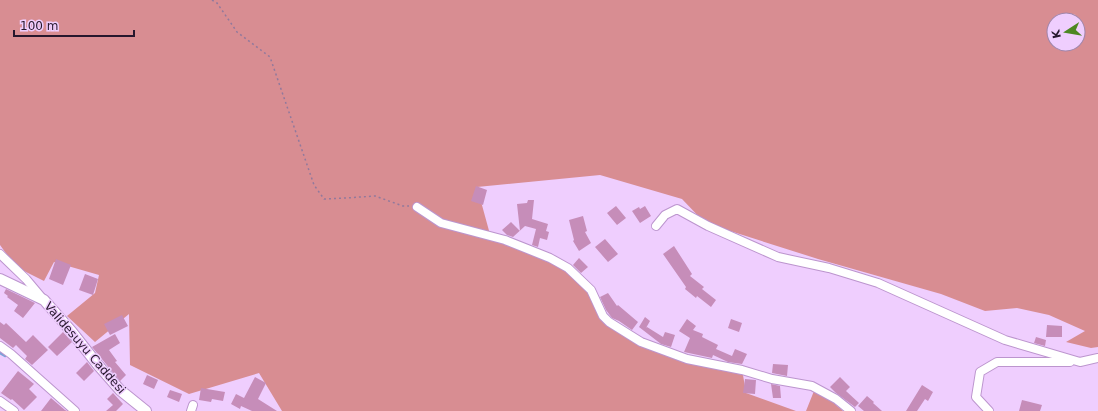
<svg xmlns="http://www.w3.org/2000/svg" width="1098" height="411" viewBox="0 0 1098 411" font-family="'DejaVu Sans',sans-serif">
	<style>
		.forest { fill: #d88d92; fill-rule: evenodd }
		.lines { fill: none; stroke-linecap: round; stroke-linejoin: round }
		.stream { stroke: #79a3d8; stroke-width: 2.5 }
		.building { fill: #c68db9 }
		.minor-casing { stroke: #bc95ce; stroke-width: 10 }
		.tertiary-casing { stroke: #bc95ce; stroke-width: 12 }
		.path { stroke: #91799c; stroke-width: 1.5; stroke-dasharray: 2 3; stroke-linecap: butt }
		.minor { stroke: #fff; stroke-width: 8 }
		.tertiary { stroke: #fff; stroke-width: 10 }
		.labels { text-anchor: middle; dominant-baseline: central; stroke-width: 3; stroke-linejoin: round; paint-order: stroke }
		.street-label { font-size: 12px; fill: #26172d; stroke: #efcefe }
	</style>
	<rect width="100%" height="100%" fill="#efcefe"/>
	<path class="forest" d="M0,0H1098V347L1091,348L1066,342L1085,331L1049,315L1017,308L985,311L941,294L818,259L705,223L682,199L600,175L477,187L491,238L575,272L619,330L673,355L743,375L746,393L796,411H282L259,373L189,394L130,365L129,314L95,342L67,316L95,293L99,275L54,262L44,281L16,267L0,245ZM1054,20H1078V44H1054Z
		M814,391L829,399L843,411H806Z"/>
	<g class="lines">
		<path class="stream" d="M0,353L5,356"/>
	</g>
	<path class="building" d="M476,186L487,190L483,205L471,201Z
		M528,200H534L532,219L548,224L546,231L549,232L547,240L540,238L538,247L532,245L536,229L525,226L513,237L507,235L502,230L511,222L520,231L517,204L527,203Z
		M616,206L626,218L617,225L607,213Z
		M645,206L651,216L640,223L632,211L639,207L640,209Z
		M583,216L587,231L585,232L591,243L579,251L573,241L574,240L569,220Z
		M605,239L618,254L608,262L595,247Z
		M674,246L692,274L690,276L704,287L702,289L716,300L711,307L697,296L696,298L685,289L686,287L663,254Z
		M579,258L588,267L581,273L573,265Z
		M56,259L71,265L63,285L49,279Z
		M85,274L98,279L93,295L79,290Z
		M6,289L35,303L23,318L14,311L18,305L7,297L8,296L4,293Z
		M608,293L617,306L618,305L638,322L632,330L619,321L612,318L606,310L600,297Z
		M122,315L128,326L110,335L104,324Z
		M645,317L650,321L646,328L647,327L663,337L665,332L675,335L671,347L661,344L639,327Z
		M687,319L696,326L693,330L703,334L702,337L718,345L716,349L732,356L735,349L747,354L742,364L728,362L713,355L712,358L684,352L690,338L679,331Z
		M731,319L742,323L739,332L728,328Z
		M0,322L4,325L6,323L26,342L33,335L48,350L32,365L25,359L27,356L16,345L13,348L0,338Z
		M1047,325L1062,326V337H1046Z
		M63,332L72,342L57,356L48,347Z
		M115,334L120,343L109,350L117,361L115,362L126,375L120,381L92,347Z
		M1036,337L1046,340L1045,346L1034,343Z
		M87,362L94,371L84,381L76,373Z
		M773,364L788,365L787,376L772,373Z
		M18,371L34,384L29,389L37,397L24,410L12,399L11,400L1,393Z
		M147,375L158,380L154,389L143,384Z
		M255,377L266,383L258,399L277,411H252L241,406L240,409L231,404L236,394L244,398Z
		M840,377L850,387L846,391L859,403L855,407L836,393L830,387Z
		M745,379L756,380L755,394L743,393Z
		M771,384L780,386L781,398H773Z
		M922,385L933,392L928,401L925,399L917,411H906Z
		M201,388L225,392L223,401L212,399L211,402L199,400Z
		M170,390L182,394L179,402L167,397Z
		M113,393L123,404L116,411H106L113,405L107,399Z
		M867,396L874,402L873,403L882,411H864L858,406Z
		M51,398L65,410L67,411H41Z
		M1022,400L1042,405L1040,411H1019Z"/>
	<g class="lines">
		<defs>
			<path id="minor" d="M417,207L441,223L505,240L550,258L568,268L591,290L603,316L609,322L641,342L687,359L742,370L772,379L812,386L836,399L851,411
				M656,226L665,215L677,209L708,226L778,257L829,268L878,283L1005,340L1080,362L1098,358
				M0,254L26,279L42,298
				M0,346L11,354L75,411
				M0,401L14,411
				M191,411L193,405
				M989,411L976,397L980,372L997,362H1070"/>
			<path id="tertiary" d="M0,279L44,300L72,332L98,365L120,390L146,411"/>
		</defs>
		<use href="#minor" class="minor-casing"/>
		<use href="#tertiary" class="tertiary-casing"/>
		<path class="path" d="M212,0L217,3L237,32L270,57L314,185L324,199L346,198L375,196L403,206H409"/>
		<use href="#minor" class="minor"/>
		<use href="#tertiary" class="tertiary"/>
	</g>
	<g class="labels">
		<g class="street-label">
			<text transform="translate(85 348) rotate(49)">Validesuyu Caddesi</text>
		</g>
	</g>
	<g transform="translate(1066 32) rotate(258)"><circle r="19" fill="#efcefe" stroke="#9f85aa"/>
	<path d="M0-3L7 15L0 10L-7 15Z" fill="#4d8723"/>
	<text y="-6" font-size="11" font-weight="bold" text-anchor="middle" fill="#26172d">K</text>
	</g>
	<path d="M14 30v6h120v-6" fill="none" stroke="#26172d" stroke-width="2"/>
	<text x="20" y="30" font-size="12" fill="#26172d" stroke="#efcefe" stroke-width="3" paint-order="stroke">100 m</text>
</svg>
